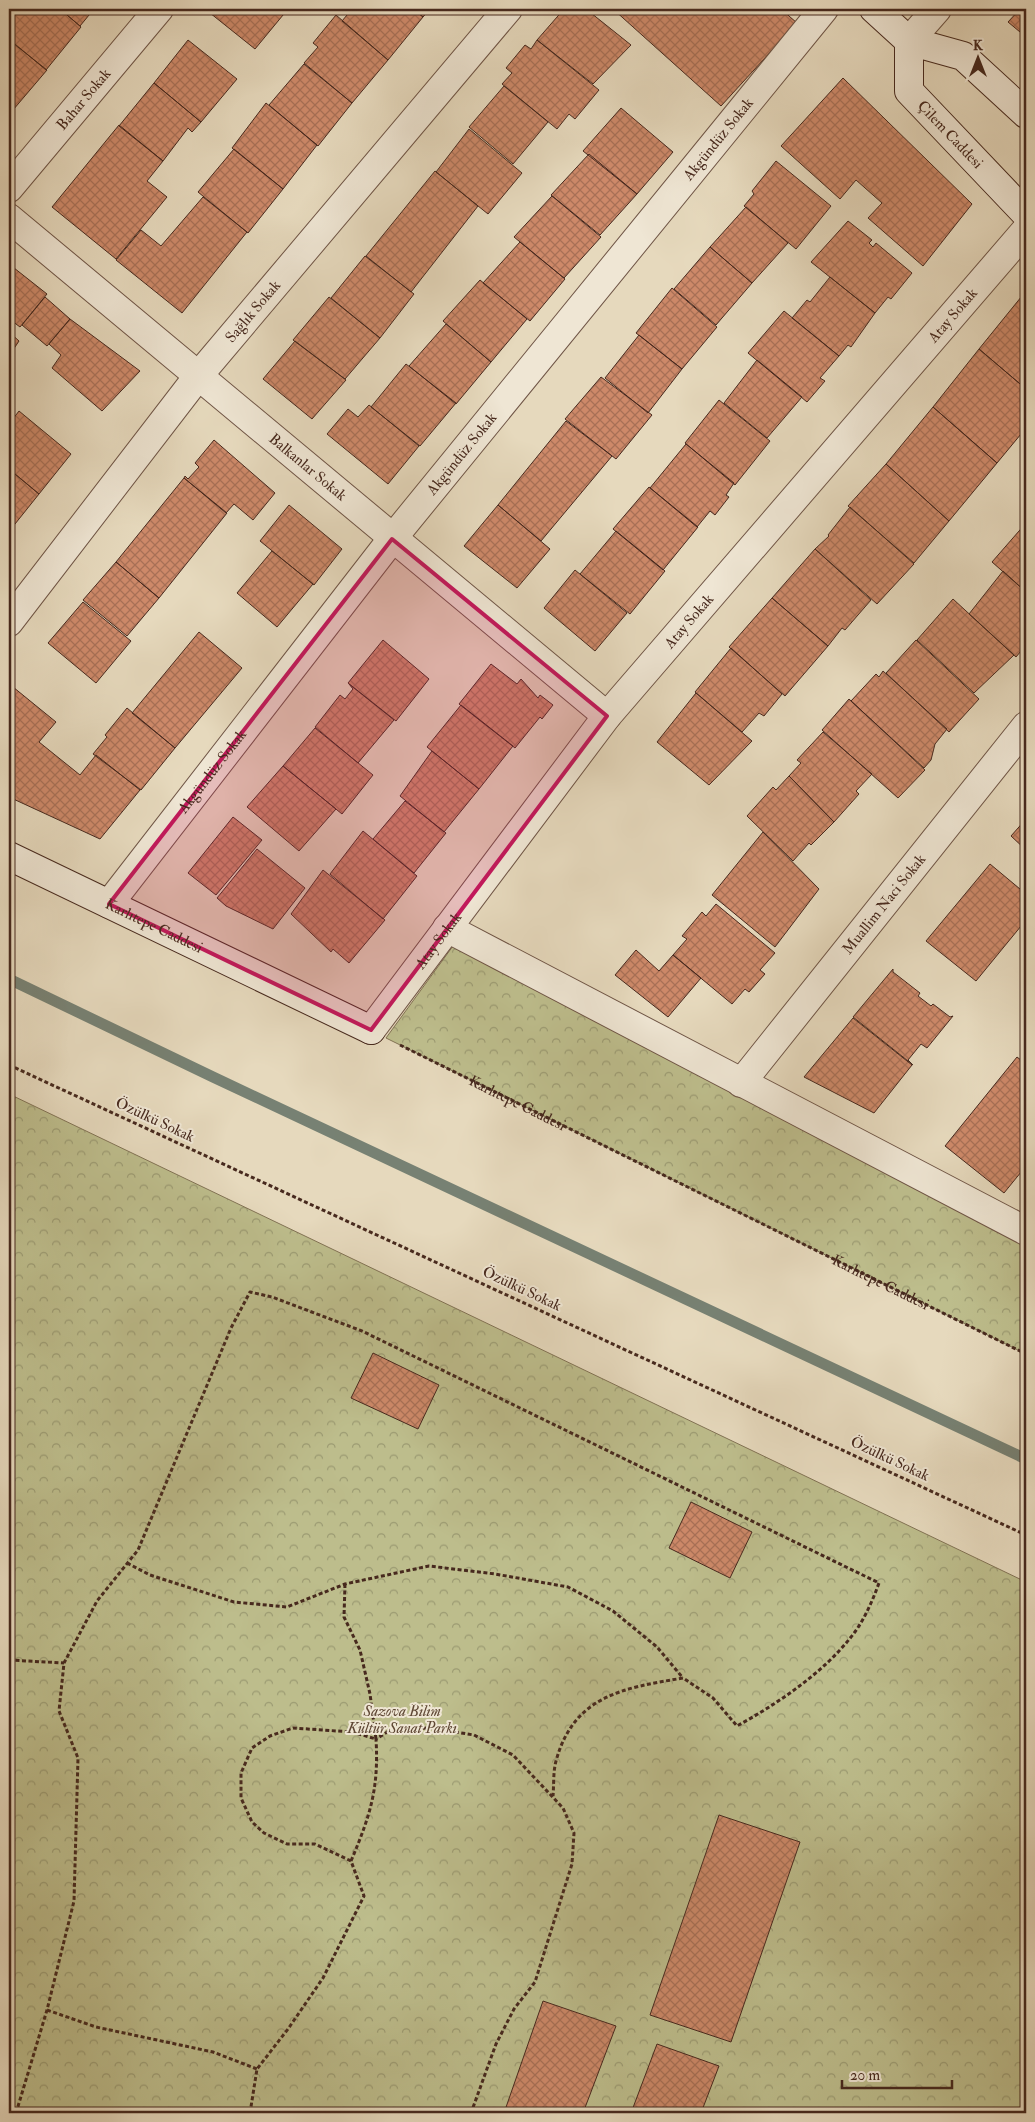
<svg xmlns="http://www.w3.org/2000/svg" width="1035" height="2122" viewBox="0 0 1035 2122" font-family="'IM FELL Double Pica',serif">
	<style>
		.park { fill: url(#park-crowns); stroke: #827355 }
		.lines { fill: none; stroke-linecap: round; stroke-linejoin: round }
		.stream { stroke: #778173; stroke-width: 11 }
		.building { fill: url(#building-cross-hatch); stroke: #47291e }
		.street-casing { stroke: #6f5546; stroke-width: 30 }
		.secondary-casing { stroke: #47291e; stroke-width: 30 }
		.path { stroke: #47291e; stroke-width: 3; stroke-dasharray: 4 2.5; stroke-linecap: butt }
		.street { stroke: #efe6d4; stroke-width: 28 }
		.secondary { stroke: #efe6d4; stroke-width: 28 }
		.marked { fill: #c2185b; fill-opacity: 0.2; stroke: #c2185b; stroke-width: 4; stroke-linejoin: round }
		.labels { text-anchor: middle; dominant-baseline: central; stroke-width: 4; stroke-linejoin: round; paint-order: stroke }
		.street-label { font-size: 15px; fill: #47291e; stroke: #efe6d4 }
		.park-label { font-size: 15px; font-style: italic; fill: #5f4734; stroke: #efe6d4 }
	</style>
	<defs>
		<pattern id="park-crowns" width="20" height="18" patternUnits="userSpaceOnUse" patternTransform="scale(1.25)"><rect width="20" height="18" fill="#bdbd8c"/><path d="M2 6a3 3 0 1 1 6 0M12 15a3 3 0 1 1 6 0" fill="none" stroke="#9b9a72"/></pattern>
		<pattern id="building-cross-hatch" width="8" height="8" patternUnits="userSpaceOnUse" patternTransform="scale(1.25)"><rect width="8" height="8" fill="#cd8969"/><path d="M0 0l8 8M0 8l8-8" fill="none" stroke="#a87056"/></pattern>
	</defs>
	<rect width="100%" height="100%" fill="#e6d9bd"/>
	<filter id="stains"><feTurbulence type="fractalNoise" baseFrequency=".004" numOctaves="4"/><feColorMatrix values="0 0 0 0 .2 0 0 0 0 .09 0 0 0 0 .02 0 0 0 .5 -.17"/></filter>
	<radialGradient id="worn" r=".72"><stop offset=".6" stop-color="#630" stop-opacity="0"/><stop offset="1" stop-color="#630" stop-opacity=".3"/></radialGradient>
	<path class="park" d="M453,946L1026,1242V1354L386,1038Z
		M9,1094L1026,1582V2113H9Z"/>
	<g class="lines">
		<path class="stream" d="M9,979L213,1077L1026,1459"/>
	</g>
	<path class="building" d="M15,9H60L81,27L46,70L9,39V16Z
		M60,9H94L80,26Z
		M213,9H288L255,49L210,13Z
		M352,9H413L423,17L388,60L342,21Z
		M414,9H430L423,17Z
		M564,9H586L631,45L593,84L537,40Z
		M613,9H781L797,23L721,106Z
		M1020,9H1026V37L1008,22Z
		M336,15L388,60L352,103L304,63L318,47L313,43Z
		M9,40L47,70L13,110L9,106Z
		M188,40L237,79L201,122L154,83Z
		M537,40L599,90L575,119L569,114L557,129L502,84L512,73L506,68L525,45L531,49Z
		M304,64L352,103L318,146L269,105Z
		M843,78L972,204L923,266L868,218L882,203L856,180L840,199L781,146Z
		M154,83L201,122L192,132L188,128L163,161L119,126Z
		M504,86L548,122L513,164L469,127Z
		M266,103L317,145L283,189L232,148Z
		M621,108L673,152L637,194L583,151Z
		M119,125L163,161L147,181L167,197L116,259L52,207Z
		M469,129L522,173L488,214L436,172Z
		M234,149L283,189L248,233L198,192Z
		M589,154L637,194L600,235L551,195Z
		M776,161L831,206L796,249L744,206L754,194L752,191Z
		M435,171L478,206L411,292L366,256Z
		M552,196L601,237L564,278L514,237Z
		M203,197L247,232L182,313L116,260L141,230L161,246Z
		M746,207L788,243L752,283L710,247Z
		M848,221L872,240L869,243L873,247L876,243L912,273L891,299L888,297L875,313L811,262Z
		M520,242L565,279L530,321L483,283Z
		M710,247L752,283L716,325L674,289Z
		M365,256L414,294L380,338L331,298Z
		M9,264L47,294L20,327L12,321L9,324Z
		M830,277L875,313L851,347L848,345L839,356L792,318L807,300L810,302Z
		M480,280L527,319L491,362L443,321Z
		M672,288L717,327L682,369L636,333Z
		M1026,291V389L979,349Z
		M45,297L70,319L47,346L22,325Z
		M329,297L380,338L345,379L293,340Z
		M784,311L839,356L820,378L825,381L807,402L748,353Z
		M70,319L140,371L102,411L52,368L61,355L49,344Z
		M446,324L491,362L456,404L409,366Z
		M9,332L19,341L9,356Z
		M639,335L682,369L648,413L605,378Z
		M295,341L346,380L312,419L263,379Z
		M979,349L1026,389V428L997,463L933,407Z
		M757,360L802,397L767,438L724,403Z
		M406,364L456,403L420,446L371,407Z
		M601,377L652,415L616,459L565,419Z
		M719,400L770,441L735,485L685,443Z
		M369,405L419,446L388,484L327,434L348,409L358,417Z
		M933,407L997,463L949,521L886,464Z
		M19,411L71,454L39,494L9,469V424Z
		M566,421L612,456L541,541L498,505Z
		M214,440L275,493L253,520L234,504L226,513L184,478L185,476L188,479L199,467L195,463Z
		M686,444L734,483L726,495L729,497L715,515L710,511L697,527L650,488Z
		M886,464L949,521L914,563L848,506Z
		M9,469L39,494L11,529L9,527Z
		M184,478L227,513L159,598L116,562Z
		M649,487L698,527L663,570L613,529Z
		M289,505L342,549L314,585L260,541Z
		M498,505L550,549L517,588L464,546Z
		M850,507L914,564L877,604L815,549L829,536L828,535Z
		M1026,523V592L992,562Z
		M616,531L665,571L630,614L580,574Z
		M815,549L871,600L845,630L842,628L828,646L772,598Z
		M272,551L313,584L277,627L237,593Z
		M116,562L159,598L127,636L83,600Z
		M575,570L627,613L595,651L544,608Z
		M1003,571L1026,592V645L1016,657L969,614Z
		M772,598L828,646L785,696L729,647Z
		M953,599L1014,655L974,693L917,640Z
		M83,602L131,641L96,683L48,643Z
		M199,632L242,668L175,748L132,713Z
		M383,640L429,679L396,721L348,683Z
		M916,640L979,699L949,732L886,673Z
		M731,648L782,694L764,716L759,713L742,732L695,692Z
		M491,664L517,684L521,679L538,698L540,695L553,705L542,719L540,717L515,748L459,704Z
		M883,671L947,729L935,744L931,760L924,768L851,701L876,674L879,677Z
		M349,684L394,720L358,763L315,727L340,695L345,699L353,689Z
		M13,687L56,722L39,742L80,775L96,755L140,790L100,839L9,797V693Z
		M696,693L752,741L709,785L657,742Z
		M849,699L925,770L898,798L822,730Z
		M461,705L513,746L479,789L427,747Z
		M127,708L175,748L141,790L93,754L107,737L105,735Z
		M315,728L373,775L342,814L283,766Z
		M823,732L872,774L856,791L859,794L834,822L789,776L801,763L797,760Z
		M432,751L479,789L444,832L400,796Z
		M283,766L336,809L299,851L247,807Z
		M789,776L834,822L811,845L809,843L793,861L747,816L773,787L776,790Z
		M405,801L446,833L414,873L373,839Z
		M233,817L262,840L216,895L188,873Z
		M1026,819V850L1011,836Z
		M363,831L417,876L383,919L330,874Z
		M763,832L819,889L775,947L712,895Z
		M257,849L305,888L273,929L226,906L217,898Z
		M990,864L1026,894V920L976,981L926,941Z
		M323,870L385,920L349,963L333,949L331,952L291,914Z
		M716,904L775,953L760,970L765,974L749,992L745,989L732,1004L673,955L687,939L682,936L702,912L706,916Z
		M636,950L659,971L673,955L701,978L668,1017L615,975Z
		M893,969V972L920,993L918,996L931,1006L933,1004L950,1017L953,1016L927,1048L921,1044L908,1060L913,1065L853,1017Z
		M853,1018L912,1065L874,1113L804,1077Z
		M1017,1057L1026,1064V1166L1004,1193L945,1146Z
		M373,1353L439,1385L418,1429L351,1398Z
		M691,1502L752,1532L730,1578L669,1548Z
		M719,1815L800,1842L731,2042L650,2015Z
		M543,2001L616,2026L583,2113H504Z
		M657,2044L719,2066L701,2113H631Z"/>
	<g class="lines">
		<defs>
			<g id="street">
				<path d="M909,41L937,9"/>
				<path id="s2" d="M9,188L159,9"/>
				<path id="s3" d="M9,218L607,716"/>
				<path id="s4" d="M9,622L199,375L508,9"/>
				<path id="s5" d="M109,904L392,539L824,9"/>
				<path d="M447,928L1026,1231"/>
				<path id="s6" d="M371,1030L607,716L1026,230"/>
				<path id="s7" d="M741,1083L1026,726"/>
			</g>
			<g id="secondary">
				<path d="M874,9L909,41L963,56L1026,114"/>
				<path id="s8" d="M909,41V91L1026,214"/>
				<path id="s9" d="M9,856L371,1030"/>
			</g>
		</defs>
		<use href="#street" class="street-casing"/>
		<use href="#secondary" class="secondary-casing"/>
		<g class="path">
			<path id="s1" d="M400,1045L1026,1354"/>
			<path d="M9,1065L1026,1535"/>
			<path d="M127,1563L150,1575L234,1602L287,1607L345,1584L429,1566L495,1574L568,1587L613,1611L657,1647L683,1678"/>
			<path d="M345,1584L344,1617L360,1650L370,1694L376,1739L352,1732L293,1728L270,1736L252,1748L241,1773V1798L252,1822L264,1833L287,1844H315L351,1861"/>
			<path d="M9,1660L64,1663"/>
			<path d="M47,2010L96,2027L213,2052L257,2069"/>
			<path d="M16,2113L47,2010L74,1901L78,1758L59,1711L64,1663L97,1601L138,1550L231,1328L250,1292L272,1297L362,1331L879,1583C872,1602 864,1621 851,1637C823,1673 777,1704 737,1726L713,1698L683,1678C624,1688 574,1695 556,1761C553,1772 554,1785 553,1796"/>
			<path d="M250,2113L257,2069L288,2029L323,1978L364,1896L351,1861C370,1816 379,1789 376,1739L392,1729L430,1728L474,1735L513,1755L563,1808L574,1833L572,1864L535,1982L514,2009L496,2044L471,2113"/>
		</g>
		<use href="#street" class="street"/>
		<use href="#secondary" class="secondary"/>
	</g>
	<path class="marked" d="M392,539L607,716L371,1030L109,904Z"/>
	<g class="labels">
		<g class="street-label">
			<text stroke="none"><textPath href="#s2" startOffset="116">Bahar Sokak</textPath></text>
			<text stroke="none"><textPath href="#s8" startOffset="110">Çilem Caddesi</textPath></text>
			<text stroke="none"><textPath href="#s5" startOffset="978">Akgündüz Sokak</textPath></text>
			<text stroke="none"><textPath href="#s4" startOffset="395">Sağlık Sokak</textPath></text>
			<text stroke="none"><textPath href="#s6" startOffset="922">Atay Sokak</textPath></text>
			<text stroke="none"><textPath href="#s5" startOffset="572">Akgündüz Sokak</textPath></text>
			<text stroke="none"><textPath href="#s3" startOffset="389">Balkanlar Sokak</textPath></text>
			<text stroke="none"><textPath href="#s6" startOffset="518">Atay Sokak</textPath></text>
			<text stroke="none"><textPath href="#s5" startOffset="168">Akgündüz Sokak</textPath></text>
			<text stroke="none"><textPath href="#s7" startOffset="229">Muallim Naci Sokak</textPath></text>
			<text stroke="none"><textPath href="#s9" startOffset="161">Karlıtepe Caddesi</textPath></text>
			<text stroke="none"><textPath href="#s6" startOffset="112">Atay Sokak</textPath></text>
			<text stroke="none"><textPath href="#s1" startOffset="131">Karlıtepe Caddesi</textPath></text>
			<text transform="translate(155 1120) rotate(25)">Özülkü Sokak</text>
			<text stroke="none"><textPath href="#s1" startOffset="536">Karlıtepe Caddesi</textPath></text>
			<text transform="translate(522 1289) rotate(25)">Özülkü Sokak</text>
			<text transform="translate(890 1459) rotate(25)">Özülkü Sokak</text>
		</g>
		<g class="park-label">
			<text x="402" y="1711">Sazova Bilim<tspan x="402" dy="17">Kültür Sanat Parkı</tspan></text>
		</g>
	</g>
	<rect width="1035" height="2122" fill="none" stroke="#e6d9bd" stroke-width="30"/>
	<rect x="10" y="10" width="1015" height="2102" fill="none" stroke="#47291e" stroke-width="2.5"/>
	<rect x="15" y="15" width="1005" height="2092" fill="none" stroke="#47291e"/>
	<g transform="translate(978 58)" stroke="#efe6d4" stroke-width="4" paint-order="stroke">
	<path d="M0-4L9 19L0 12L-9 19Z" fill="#47291e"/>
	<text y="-8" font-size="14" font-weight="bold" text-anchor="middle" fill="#47291e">K</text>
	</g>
	<path d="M842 2080v8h110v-8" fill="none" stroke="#47291e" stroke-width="2.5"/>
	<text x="850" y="2080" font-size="15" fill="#47291e" stroke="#efe6d4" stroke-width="4" paint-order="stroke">20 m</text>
	<rect width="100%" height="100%" filter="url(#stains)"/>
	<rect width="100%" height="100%" fill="url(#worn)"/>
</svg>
